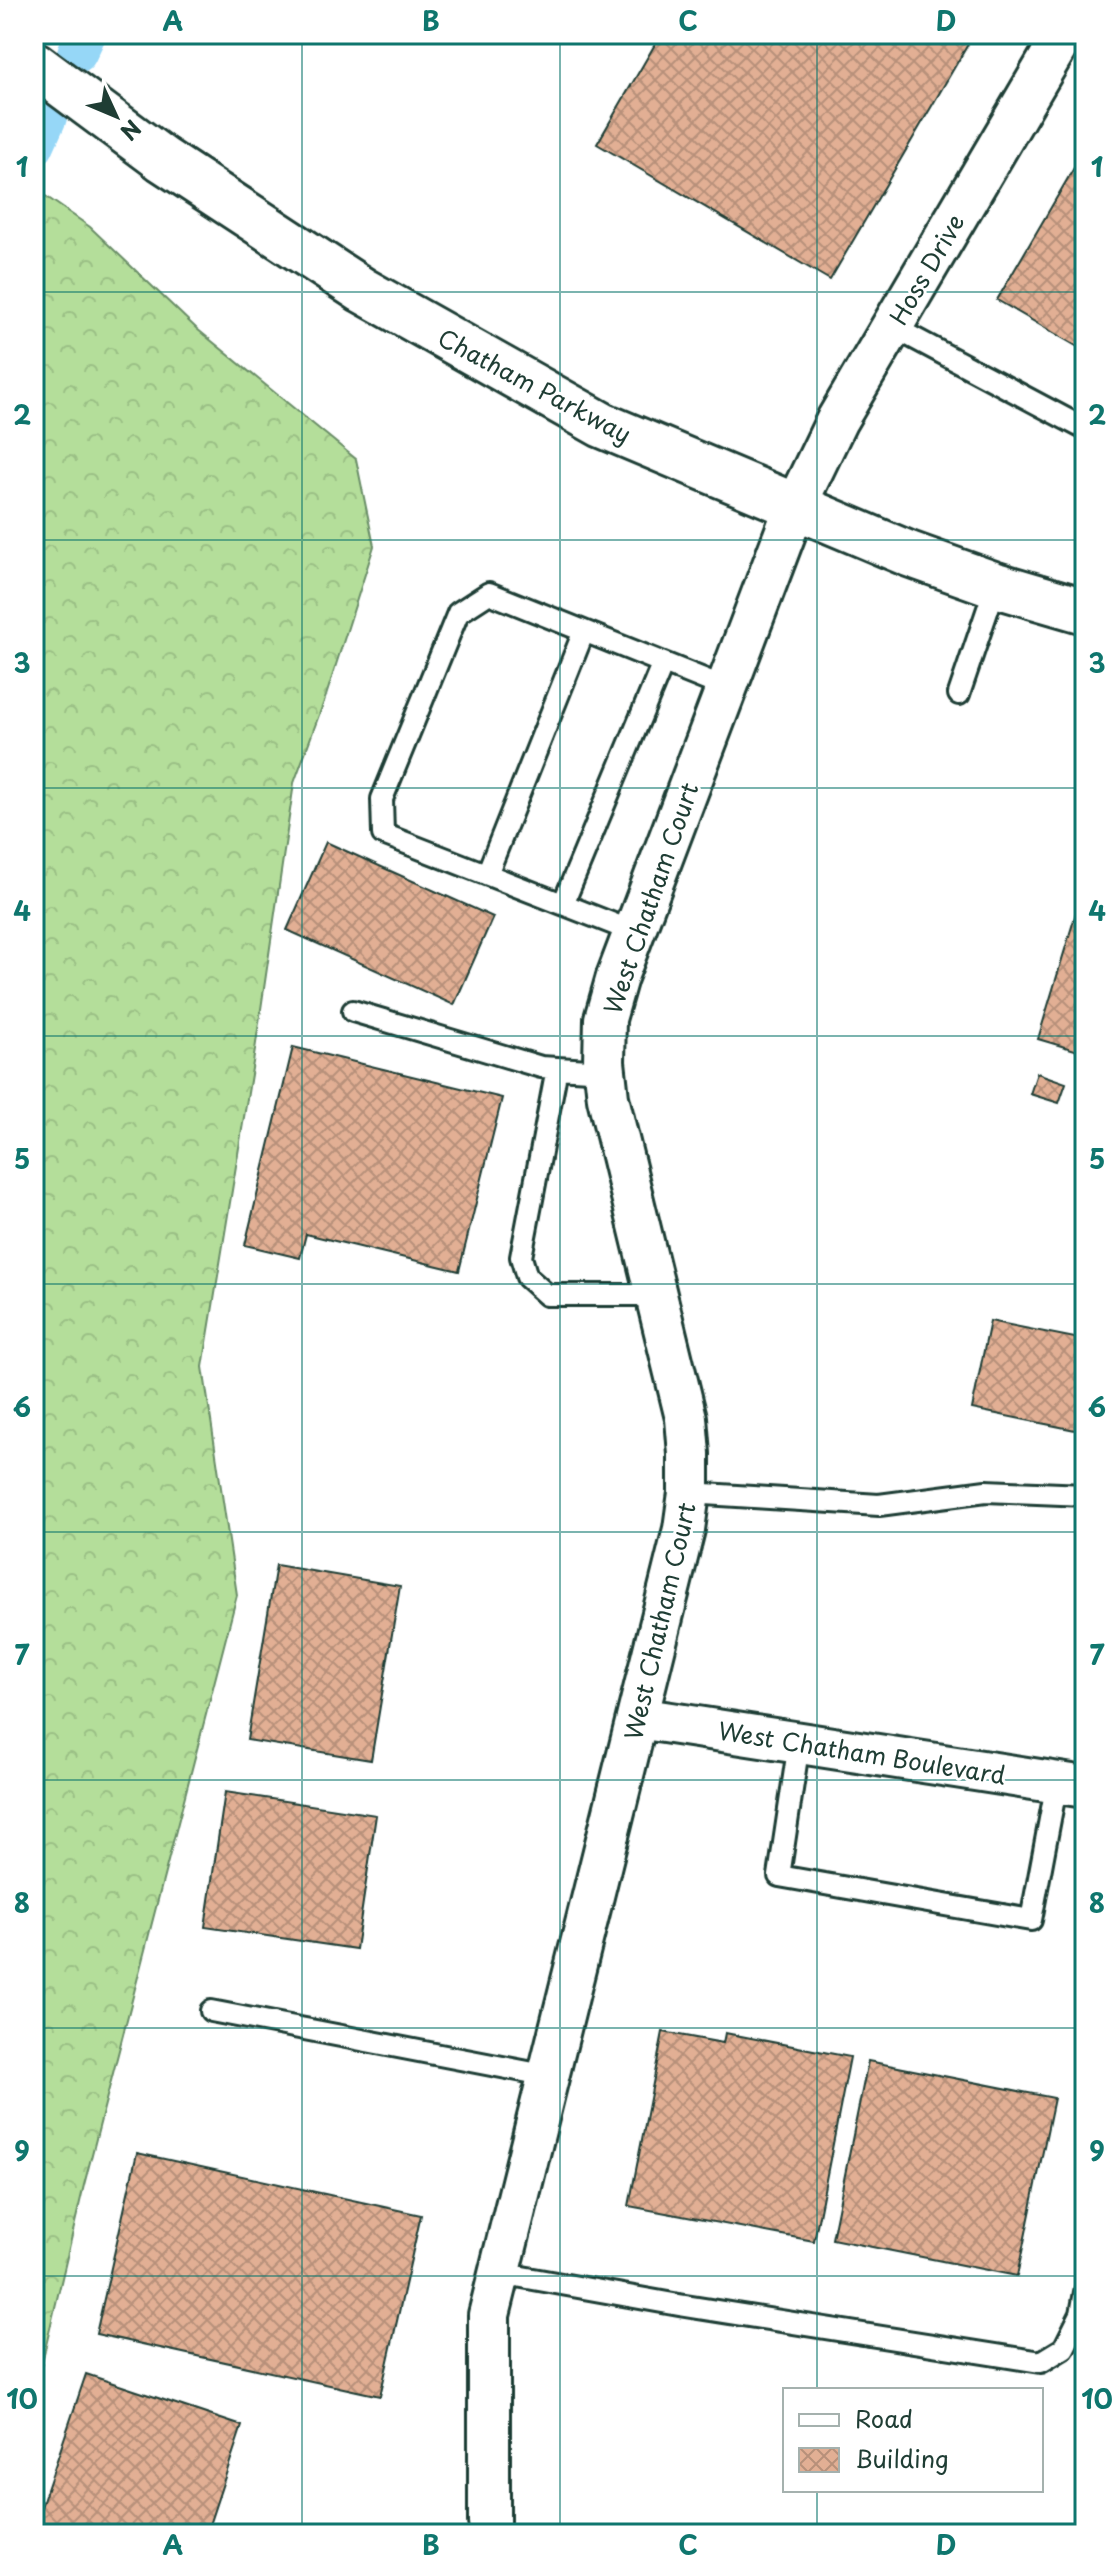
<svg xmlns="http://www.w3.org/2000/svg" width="1119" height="2568" viewBox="0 0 1119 2568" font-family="'Playpen Sans',sans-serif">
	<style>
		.forest { fill: url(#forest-crowns); stroke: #6a8e67; stroke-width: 2 }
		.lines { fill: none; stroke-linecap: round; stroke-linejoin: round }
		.canal { stroke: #96d7f7; stroke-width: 40 }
		.building { fill: url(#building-cross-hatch); stroke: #1f3d34; stroke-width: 2 }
		.lane-casing { stroke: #1f3d34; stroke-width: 26 }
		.street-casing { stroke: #1f3d34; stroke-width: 46 }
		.secondary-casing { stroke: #1f3d34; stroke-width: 50 }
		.lane { stroke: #fff; stroke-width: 20 }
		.street { stroke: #fff; stroke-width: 40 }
		.secondary { stroke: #fff; stroke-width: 44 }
		.grid { fill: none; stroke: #0f766e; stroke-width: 2; stroke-opacity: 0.55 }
		.labels { text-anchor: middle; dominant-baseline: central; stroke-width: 6; stroke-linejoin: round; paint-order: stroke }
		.street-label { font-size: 24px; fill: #1f3d34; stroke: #fff }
		.neatline { fill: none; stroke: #0f766e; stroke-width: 3 }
		.grid-label { font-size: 26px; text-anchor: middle; font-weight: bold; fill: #0f766e }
	</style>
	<defs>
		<pattern id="forest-crowns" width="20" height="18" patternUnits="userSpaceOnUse" patternTransform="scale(2)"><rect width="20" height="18" fill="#b4de9a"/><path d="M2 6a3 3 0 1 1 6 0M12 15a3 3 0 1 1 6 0" fill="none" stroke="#9abf85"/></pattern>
		<pattern id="building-cross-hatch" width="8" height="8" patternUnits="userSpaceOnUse" patternTransform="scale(2)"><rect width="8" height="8" fill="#e2af94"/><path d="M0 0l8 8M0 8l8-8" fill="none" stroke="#b7907a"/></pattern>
	</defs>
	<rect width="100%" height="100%" fill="#fff"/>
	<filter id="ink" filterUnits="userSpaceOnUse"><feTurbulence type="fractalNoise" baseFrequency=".0125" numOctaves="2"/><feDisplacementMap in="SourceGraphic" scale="16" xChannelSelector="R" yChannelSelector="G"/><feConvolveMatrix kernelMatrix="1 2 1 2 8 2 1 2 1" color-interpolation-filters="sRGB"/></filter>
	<g filter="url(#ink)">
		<path class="forest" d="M34,188L90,227L197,329L356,459L374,546L326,696L294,783L255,1050L203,1367L237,1595L84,2185L34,2396Z"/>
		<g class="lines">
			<path class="canal" d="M77,53L86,34
				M34,146L47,117"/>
		</g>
		<path class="building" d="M661,34H974L830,280L597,144Z
			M1085,149V351L997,300Z
			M326,842L493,917L454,1005L287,930Z
			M1085,883V1053L1038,1039Z
			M293,1047L502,1098L459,1271L306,1234L300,1258L245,1245Z
			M1037,1073L1066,1083L1059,1103L1030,1094Z
			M990,1321L1085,1340V1432L972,1409Z
			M276,1565L400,1586L371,1760L247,1740Z
			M225,1792L376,1815L356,1949L205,1927Z
			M663,2032L723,2043L725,2033L850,2057L814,2241L629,2206Z
			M868,2061L1054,2098L1017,2276L832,2239Z
			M137,2153L421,2215L380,2396L96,2334Z
			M86,2374L242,2426L206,2534H52L34,2528Z"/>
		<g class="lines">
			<defs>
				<path id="lane" d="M893,327L1085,429
					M959,694L996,585
					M487,874L584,631
					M563,904L663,663
					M634,932L383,834L382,799L458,613L489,593L726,688
					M353,1011L541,1067L605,1071
					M557,1068L521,1257L527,1277L547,1295H655
					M689,1493L879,1505L986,1491L1085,1495
					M799,1743L779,1876L1031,1920L1057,1782
					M211,2011L549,2076
					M500,2273L679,2305L1041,2362L1064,2348L1081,2314L1085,2292"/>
				<path id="street" d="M638,1718L1085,1787
					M489,2522V2315L684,1529L689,1493V1454L686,1418L608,1098L604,1062L605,1019L617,977L795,507L837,420L1064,34"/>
				<path id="secondary" d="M34,64L162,159L362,290L602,425L909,554L996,585L1085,611"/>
			</defs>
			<use href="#lane" class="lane-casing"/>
			<use href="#street" class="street-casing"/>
			<use href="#secondary" class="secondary-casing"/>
			<use href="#lane" class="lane"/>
			<use href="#street" class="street"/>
			<use href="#secondary" class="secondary"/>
		</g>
	</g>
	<path class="grid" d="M302,34V2534M560,34V2534M817,34V2390M34,292H1085M34,540H1085M34,788H1085M34,1036H1085M34,1284H1085M34,1532H1085M34,1780H1085M34,2028H1085M34,2276H1085M817,2490V2534"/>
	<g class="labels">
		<g class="street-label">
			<text transform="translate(926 269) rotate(-60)">Hoss Drive</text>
			<text transform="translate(535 385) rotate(28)">Chatham Parkway</text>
			<text transform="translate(650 898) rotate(-71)">West Chatham Court</text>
			<text transform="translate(659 1621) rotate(-77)">West Chatham Court</text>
			<text transform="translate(862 1752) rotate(9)">West Chatham Boulevard</text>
		</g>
	</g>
	<rect width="1119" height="2568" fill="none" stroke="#fff" stroke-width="88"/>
	<rect x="783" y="2388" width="260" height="104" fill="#ffffff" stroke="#a5b1ae" stroke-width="2"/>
	<rect x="799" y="2414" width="40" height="12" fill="#ffffff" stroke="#a5b1ae" stroke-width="2"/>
	<text x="855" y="2428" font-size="24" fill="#1f3d34">Road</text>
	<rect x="799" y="2448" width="40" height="24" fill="url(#building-cross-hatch)" stroke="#a5b1ae" stroke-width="2"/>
	<text x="855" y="2468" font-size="24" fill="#1f3d34">Building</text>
	<g transform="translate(116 116) rotate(134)" stroke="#ffffff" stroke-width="6" paint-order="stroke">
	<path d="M0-6L14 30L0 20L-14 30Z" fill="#1f3d34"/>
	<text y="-12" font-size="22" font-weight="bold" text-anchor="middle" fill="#1f3d34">N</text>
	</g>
	<rect x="44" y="44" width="1031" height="2480" class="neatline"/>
	<g class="grid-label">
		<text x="173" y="31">A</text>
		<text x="431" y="31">B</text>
		<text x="688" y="31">C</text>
		<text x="946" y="31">D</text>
		<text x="22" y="177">1</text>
		<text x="1097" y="177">1</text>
		<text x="22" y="425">2</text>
		<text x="1097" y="425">2</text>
		<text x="22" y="673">3</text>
		<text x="1097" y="673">3</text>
		<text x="22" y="921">4</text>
		<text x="1097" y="921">4</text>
		<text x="22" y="1169">5</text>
		<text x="1097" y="1169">5</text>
		<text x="22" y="1417">6</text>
		<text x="1097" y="1417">6</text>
		<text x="22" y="1665">7</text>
		<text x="1097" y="1665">7</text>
		<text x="22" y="1913">8</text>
		<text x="1097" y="1913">8</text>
		<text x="22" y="2161">9</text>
		<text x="1097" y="2161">9</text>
		<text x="22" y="2409">10</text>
		<text x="1097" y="2409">10</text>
		<text x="173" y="2555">A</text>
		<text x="431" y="2555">B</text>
		<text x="688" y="2555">C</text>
		<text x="946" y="2555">D</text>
	</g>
</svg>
